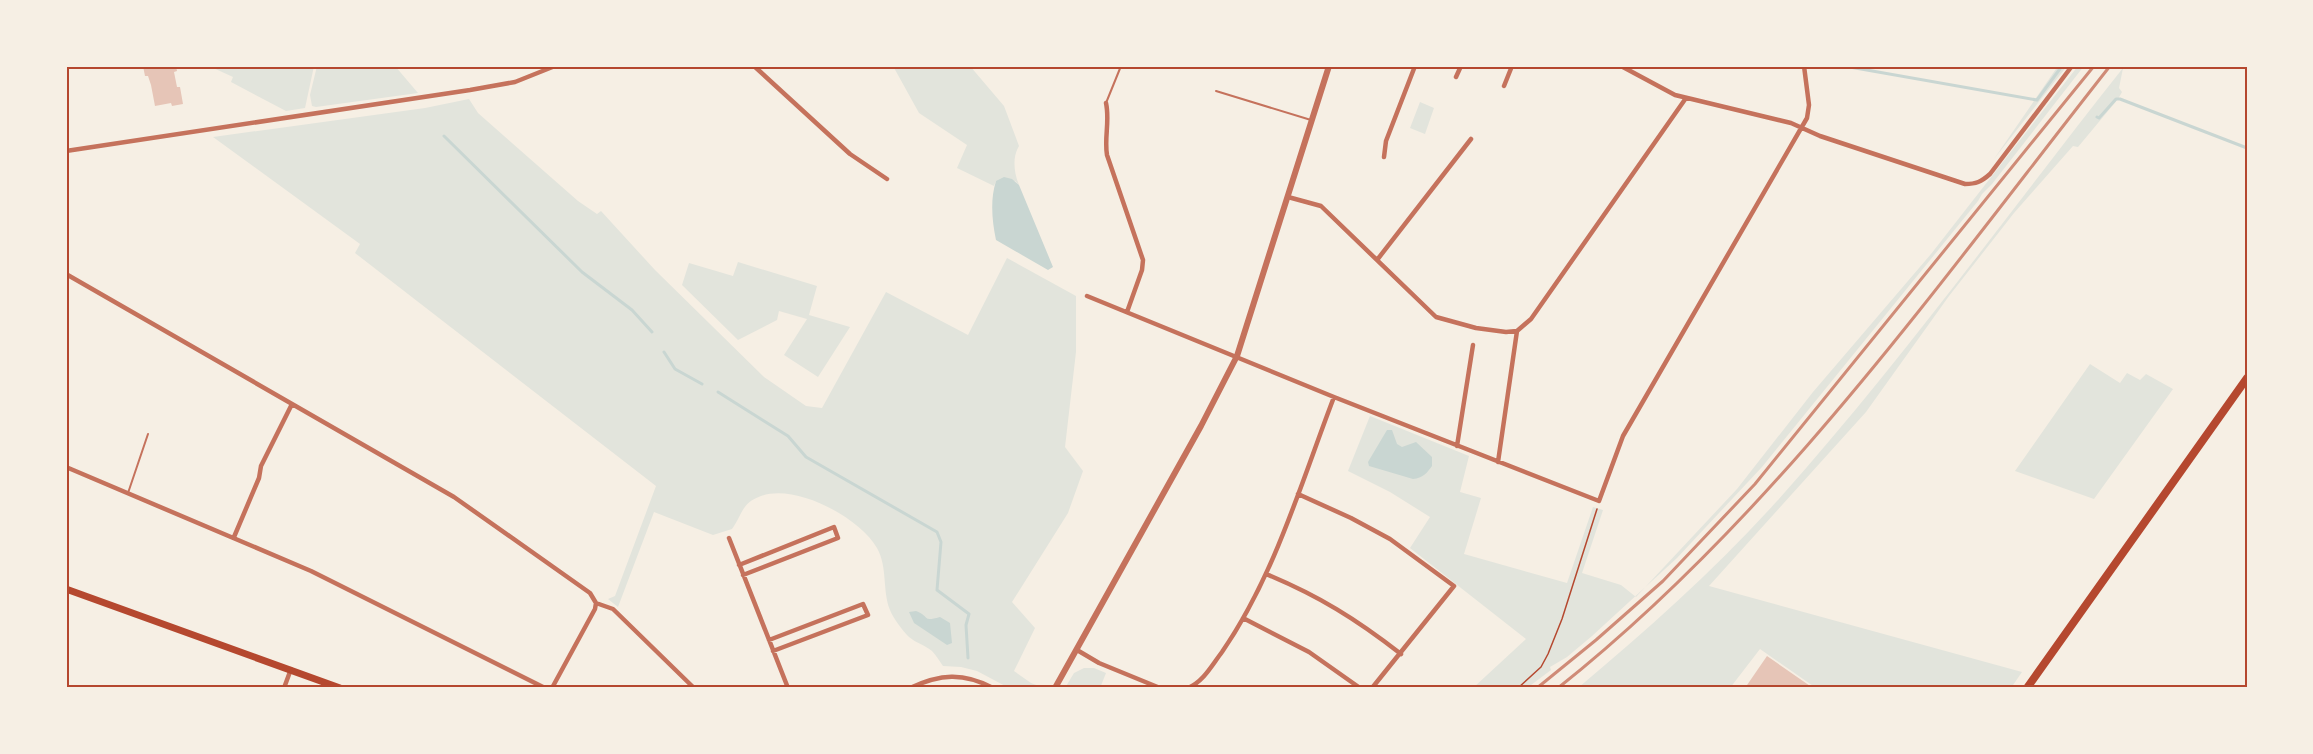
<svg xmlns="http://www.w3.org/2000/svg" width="2313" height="754" viewBox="0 0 2313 754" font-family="'DM Sans',sans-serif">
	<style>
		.green { fill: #e2e4dc }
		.water { fill: #c9d6d2 }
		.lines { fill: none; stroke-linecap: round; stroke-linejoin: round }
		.stream { stroke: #c9d6d2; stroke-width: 3 }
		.building { fill: #e6c5b7 }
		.path { stroke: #b5482f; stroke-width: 1.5 }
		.service { stroke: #c5725c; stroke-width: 2 }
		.minor { stroke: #c5725c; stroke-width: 4.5 }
		.tertiary { stroke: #c5725c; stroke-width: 6 }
		.secondary { stroke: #b5482f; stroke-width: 7 }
		.primary { stroke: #b5482f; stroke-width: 8 }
		.rail { stroke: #cf8b77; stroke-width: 3 }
		.neatline { fill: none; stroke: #b5482f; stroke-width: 2 }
	</style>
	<rect width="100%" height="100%" fill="#f6efe4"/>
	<path class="green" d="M209,66H314L305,108L286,111L231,82L233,77Z
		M317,66H395L418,93L316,107L312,106L310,95Z
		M893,66H970L1004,106L1019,146C1012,157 1014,173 1019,185L1015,181H996L994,186L957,168L967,145L919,113Z
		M2058,66H2067L1994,159Z
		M2078,66H2084L1992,184L1982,194L1978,201L1762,467L1677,558L1592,636L1567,657L1550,667L1551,670L1527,688H1473L1526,639L1410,548L1430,517L1390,492L1348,471L1370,416L1469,456L1460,492L1481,498L1464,554L1567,583L1593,507L1603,510L1582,573L1621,585L1636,597L1737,489L1813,392L1931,254Z
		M2123,68L2119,88L2122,92L2118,99L2078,147L2073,146L2014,213L1949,296L1866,412L1709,586L2022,672L2011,688H1816L1760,649L1730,688H1578C1648,629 1716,569 1777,501C1900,364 2008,213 2123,68Z
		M469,99L478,113L578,201L597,214L601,211L655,270L764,377L806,406L822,408L886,292L968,335L1007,258L1076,296V352L1065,447L1083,471L1068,513L1012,602L1035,628L1014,671L1031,683L1044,688H1009L977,671L961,667L943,666C940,662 936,655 932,651C925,645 916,643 909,637C903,631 893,618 890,610C882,590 888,568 877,548C860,518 796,483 761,496C741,503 743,514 732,529L713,535L654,512L618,607L608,599L615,596L656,486L355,253L360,244L213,137L425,108Z
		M1420,102L1434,108L1425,134L1410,128Z
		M738,262L817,286L809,315L850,327L818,377L784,355L807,319L779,311L777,320L738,340L682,285L689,263L733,276Z
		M2090,364L2120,383L2127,373L2140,380L2146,374L2173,389L2094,499L2015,471Z
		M1084,668H1094L1106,673L1100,688H1065L1074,673Z"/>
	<path class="water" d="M1004,177L1012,179L1019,185L1053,267L1048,270L996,240C992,221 990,200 996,181Z
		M1387,430H1392L1397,444L1402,447L1416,442L1432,457V466C1427,473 1423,478 1413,479L1369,466L1368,462Z
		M916,611C931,617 922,622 940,617L950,623L952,643L947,645L914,623L909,612Z"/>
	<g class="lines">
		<path class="stream" d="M1844,66L2037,100L2062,66
			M2097,117L2099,118L2116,99H2120L2247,148
			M444,136L582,272L632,310L652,332
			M664,352L675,369L702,384
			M718,392L788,436L806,457L937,532L941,542L937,590L969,614L966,625L968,658"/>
	</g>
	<path class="building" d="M143,66H176L177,71L174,72L177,87H180L183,104L172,106L171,103L155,106L151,85L148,76H145Z
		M1767,656L1813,688H1745Z"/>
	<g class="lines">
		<path class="path" d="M1518,688L1541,667L1548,654L1562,619L1597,509"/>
		<path class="service" d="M1216,91L1311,120
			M1106,103L1121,66
			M128,493L148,434"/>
		<path class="minor" d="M754,66L850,154L887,179
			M1621,66L1675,95L1791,123L1820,136L1965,184C1976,184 1981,182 1990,174L2072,66
			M1456,77L1461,66
			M1504,86L1512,66
			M1106,103C1110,121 1104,138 1107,155L1143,260L1142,270L1127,312
			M66,151L470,90L515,82L555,66
			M1384,157L1386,141L1415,66
			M1288,197L1321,206L1436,317L1476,328L1506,332L1517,331L1531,319L1686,98
			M1377,260L1471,139
			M66,274L454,497L590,593L596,603L595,609L552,688
			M1087,296L1334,397L1599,501L1623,436L1807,118L1809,105L1804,66
			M1457,446L1473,345
			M1498,462L1517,331
			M66,467L311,571L545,688
			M1298,494L1351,518L1390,539L1454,586L1372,688
			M234,537L259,478L261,466L292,404
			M729,538L788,688
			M739,565L834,527L838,538L743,575
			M1266,574C1319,596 1356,619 1401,654
			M596,603L613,609L694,688
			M1243,618L1309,652L1360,688
			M769,640L863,604L868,615L773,651
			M1077,650L1099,663L1160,688
			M284,688L291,669
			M910,688C940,674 963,672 993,688
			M1188,688C1204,681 1212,665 1222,652C1275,575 1301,483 1334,397"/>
		<path class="tertiary" d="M1055,688L1201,426L1237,356L1329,66"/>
		<path class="secondary" d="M66,589L340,688"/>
		<path class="primary" d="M2027,688L2247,378"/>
		<path class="rail" d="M1537,688L1596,640L1663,581L1755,484L2094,66
			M1558,688C1776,515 1939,283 2110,66"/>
	</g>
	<rect width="2313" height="754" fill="none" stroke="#f6efe4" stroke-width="135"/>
	<rect x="68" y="68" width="2178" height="618" class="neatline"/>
</svg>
